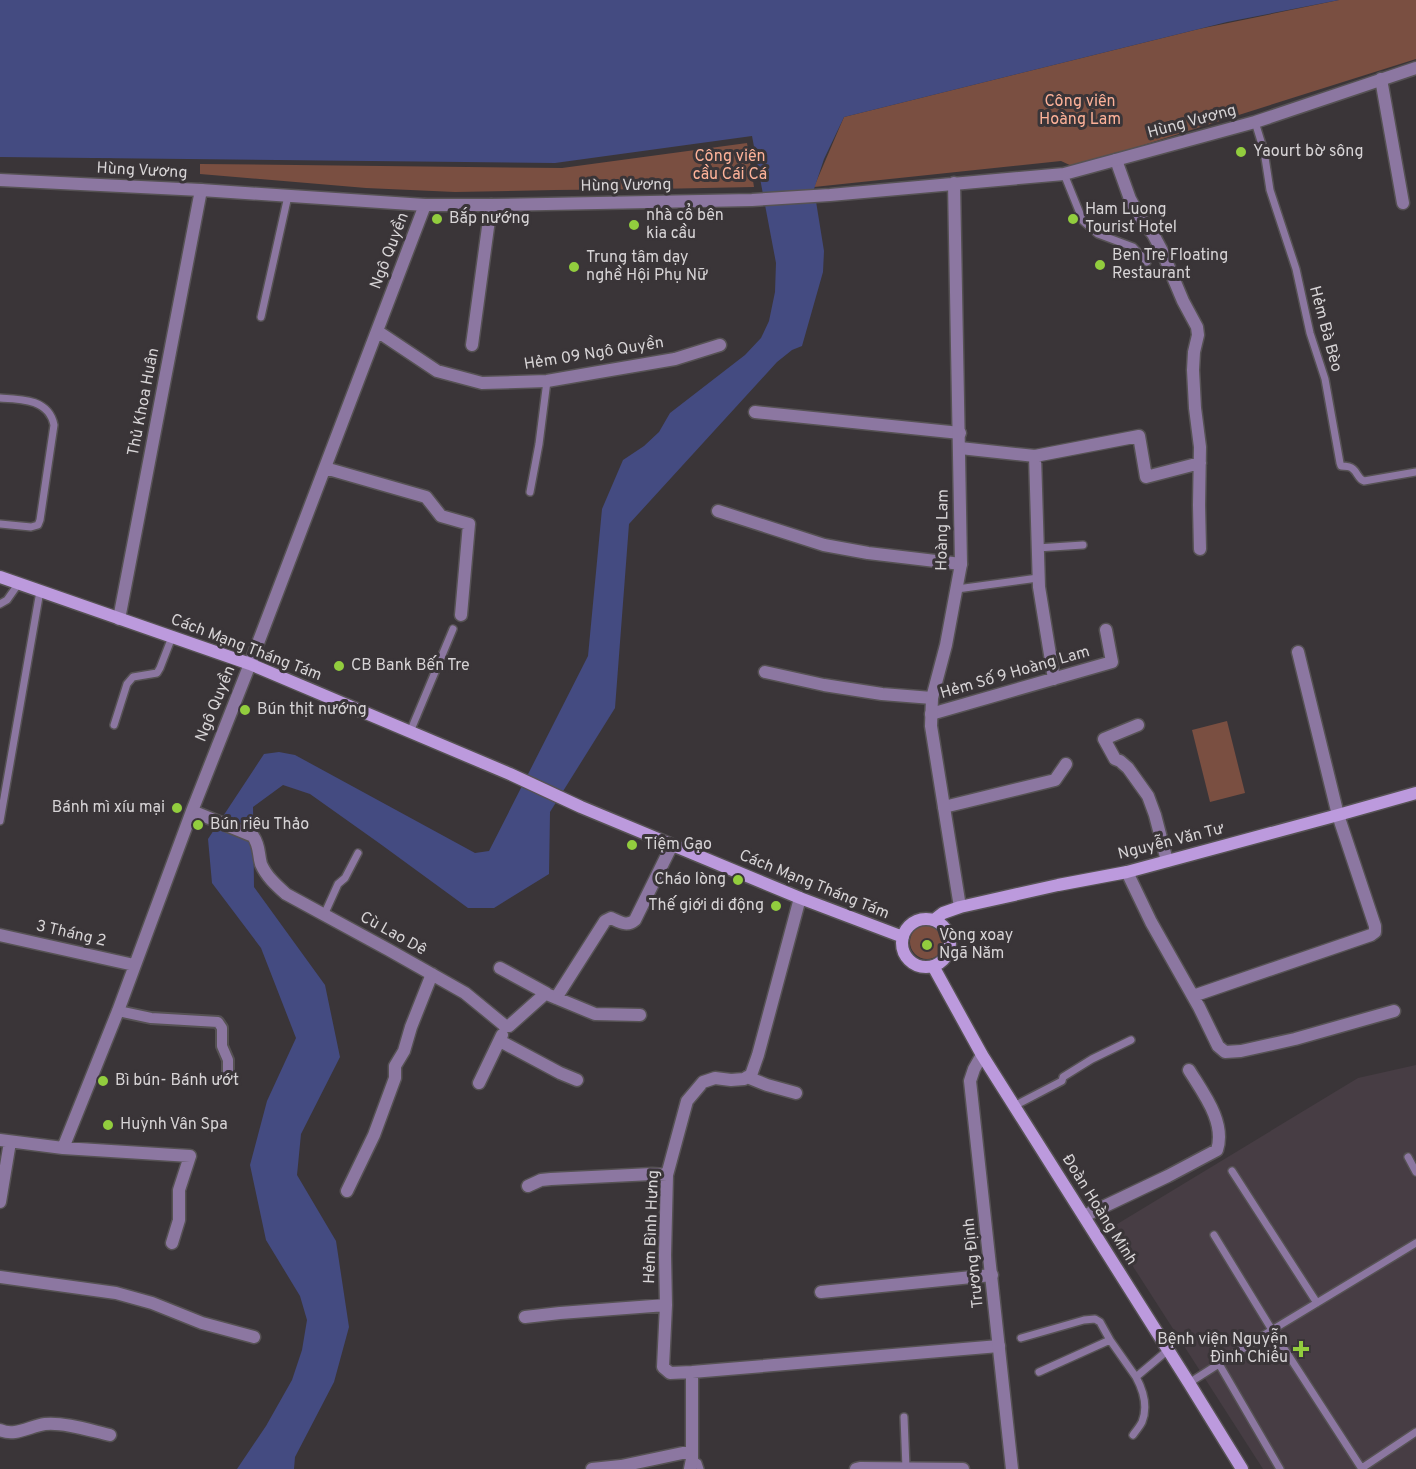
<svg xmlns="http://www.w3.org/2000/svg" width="1416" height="1469" viewBox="0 0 1416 1469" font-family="Overpass,sans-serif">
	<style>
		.built { fill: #473d44 }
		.green { fill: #7a4f41 }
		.water { fill: #444b81 }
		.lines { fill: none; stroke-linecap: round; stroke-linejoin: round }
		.service-casing { stroke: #565254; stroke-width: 10 }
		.pedestrian-casing { stroke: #565254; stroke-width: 14 }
		.minor-casing { stroke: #565254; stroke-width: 15 }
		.tertiary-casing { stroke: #565254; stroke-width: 15 }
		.secondary-casing { stroke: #565254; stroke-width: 15 }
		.service { stroke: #8c77a1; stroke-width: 7 }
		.pedestrian { stroke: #8c77a1; stroke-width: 10 }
		.minor { stroke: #8c77a1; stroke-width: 12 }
		.tertiary { stroke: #8c77a1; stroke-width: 12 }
		.secondary { stroke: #bc9add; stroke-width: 12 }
		.poi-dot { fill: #92cd3e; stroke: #3a3538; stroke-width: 2 }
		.labels { text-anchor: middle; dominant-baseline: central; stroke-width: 6; stroke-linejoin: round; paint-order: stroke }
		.park-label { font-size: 16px; fill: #feb299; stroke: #3a3538 }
		.street-label { font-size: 16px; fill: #d7d4d6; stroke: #3a3538 }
		.poi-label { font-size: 16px; fill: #d7d4d6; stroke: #3a3538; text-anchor: start }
	</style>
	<rect width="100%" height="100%" fill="#3a3538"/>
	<path class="built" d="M1416,1065V1469H1263L1109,1229L1358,1078Z"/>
	<path class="green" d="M1339,0H1416V59L1074,167L1061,161L814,187L844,117L1199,29Z
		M747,143L754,187L655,189L555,190L455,192L366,188L200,174V164L562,168Z
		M1227,721L1245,793L1210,802L1192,730Z
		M910 942a17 17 0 1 1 34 0a17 17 0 1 1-34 0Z"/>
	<path class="water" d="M0,0H1339L1227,22L844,117L824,159L814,189L824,251L823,272L802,346L792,350L777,362L629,524L615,708L550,812L549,874L494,908H468L379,843L310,794L283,785L253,807L254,887L325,985L340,1057L301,1134L297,1175L336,1241L349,1327L334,1382L295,1457L294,1469H237L266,1426L292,1380L302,1350L307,1320L300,1296L266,1240L250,1165L267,1101L296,1038L261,948L212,883L208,839L264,754L279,752L295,755L475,853L489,851L588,656L602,509L623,460L644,446L659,432L670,413L745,355L761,338L769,321L775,292L776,263L752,136L555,163L0,157Z"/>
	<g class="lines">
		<defs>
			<path id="service" d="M1255,122L1264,151L1270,190L1296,269L1310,333L1325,379L1340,463L1341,466C1345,466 1350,466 1353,469C1358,473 1358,479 1364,481L1416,472
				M1064,174L1083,221L1098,234L1133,247L1147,262
				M261,317L288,196
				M0,398C21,399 49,399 54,425L40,520L38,525L31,527L0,524
				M530,492L539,444L547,381
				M1037,548L1083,545
				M957,589L1038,578
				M0,604L7,600L19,583
				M114,725L127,684L133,677L157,673L160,668L172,637
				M410,732L453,629
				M0,821L40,591
				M324,915L338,884L345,878L358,853
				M1014,1106L1062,1081L1063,1077L1092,1059L1131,1040
				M1408,1157L1416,1172
				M1232,1171L1317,1303
				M1214,1235L1272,1330L1362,1469
				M1021,1338L1084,1320L1095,1319L1100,1322L1110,1340
				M1219,1364L1280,1469
				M1039,1372L1110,1340L1136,1377L1168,1350
				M1189,1383L1272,1330L1416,1243
				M904,1417L906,1468
				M1133,1435C1136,1431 1140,1426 1142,1422C1148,1407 1143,1390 1136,1377
				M692,1459L698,1463L700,1469
				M1362,1468L1416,1432"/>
			<path id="pedestrian" d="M118,1011L151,1018L218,1022L222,1028V1046L228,1060V1079"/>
			<path id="minor" d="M1381,79L1403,203
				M1116,160L1130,199L1141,219L1153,234L1162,251L1183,301L1197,327L1198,335L1194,352L1193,370L1195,408L1200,447L1199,505L1200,549
				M377,331L437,371L482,383L547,381L593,373L675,359L720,345
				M472,345L491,205
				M755,412L960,433
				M960,448L1035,456L1139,436L1146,477L1200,463
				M1035,456L1039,587L1054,679
				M325,468L426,497L441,516L469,524L461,615
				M718,511L824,545L868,553L961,564
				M119,619L201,190
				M765,672L824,685L882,694L932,698
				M931,714L1112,662L1106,630
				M1138,725L1104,739L1115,759L1120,761L1128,768L1148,796L1155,815L1167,861
				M944,807L1055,780L1066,764
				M192,811L253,836C260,846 258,853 261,864C266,876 276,885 286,894L389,950L465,993L504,1025L509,1026L546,993L500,968
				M1127,872L1151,922L1199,1007L1218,1046L1225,1052L1241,1051L1295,1039L1394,1011
				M800,898L758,1055L751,1075L744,1079L731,1080L715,1078L703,1082L687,1101L667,1175L665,1255L666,1305L663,1367L670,1373L692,1372L999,1346
				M0,935L134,965
				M549,995L595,1014L640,1015
				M1193,996L1371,935L1375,932V926L1338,815L1298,652
				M556,998L605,921L611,918C620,922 627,927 635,920L672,845
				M500,1041L560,1073L577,1080
				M747,1077L767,1085L796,1093
				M479,1083L502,1035
				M0,1140L63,1148L190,1156L179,1190V1220L172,1243
				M63,1148L118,1011L192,811L250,664L425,205
				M528,1186L541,1180L551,1179L652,1174L667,1175
				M347,1191L374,1135L395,1078V1066L404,1051L411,1027L432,974
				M0,1202L10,1142
				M1084,1216L1168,1176L1217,1150C1226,1122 1203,1093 1189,1070
				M0,1277L116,1293L152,1303L202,1323L254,1337
				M821,1292L992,1275
				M525,1317L560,1313L666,1305
				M0,1430C15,1437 30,1426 45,1424C64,1422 92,1431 110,1435
				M592,1469L621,1466L692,1451
				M690,1469L692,1459V1372
				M856,1469L860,1468L963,1469"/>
			<path id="tertiary" d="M0,180L201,190L425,205H491L752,200L830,195L1064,174L1255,122L1416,68
				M954,183L961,564L946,645L932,698L931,726L960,907
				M982,1055L974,1069L970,1081L1012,1469"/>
			<path id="secondary" d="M0,577L250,664L510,774L581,807L800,898L903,937
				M902 943a24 24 0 1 1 48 0a24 24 0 1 1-48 0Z
				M934,920L943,913L960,907L1058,885L1127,872L1338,815L1416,793
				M933,966L982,1055L1189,1383L1242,1469"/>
		</defs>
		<use href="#service" class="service-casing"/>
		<use href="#pedestrian" class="pedestrian-casing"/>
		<use href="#minor" class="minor-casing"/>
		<use href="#tertiary" class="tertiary-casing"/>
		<use href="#secondary" class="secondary-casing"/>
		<use href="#service" class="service"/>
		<use href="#pedestrian" class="pedestrian"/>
		<use href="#minor" class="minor"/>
		<use href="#tertiary" class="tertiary"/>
		<use href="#secondary" class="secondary"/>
	</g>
	<g class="poi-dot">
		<circle cx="1241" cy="152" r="6"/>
		<circle cx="437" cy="219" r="6"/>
		<circle cx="1073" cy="219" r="6"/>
		<circle cx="634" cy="225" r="6"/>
		<circle cx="1100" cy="265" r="6"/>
		<circle cx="574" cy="267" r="6"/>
		<circle cx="339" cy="666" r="6"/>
		<circle cx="245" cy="710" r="6"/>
		<circle cx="177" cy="808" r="6"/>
		<circle cx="198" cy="825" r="6"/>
		<circle cx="632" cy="845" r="6"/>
		<circle cx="738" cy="880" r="6"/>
		<circle cx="776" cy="906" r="6"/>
		<circle cx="927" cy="945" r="6"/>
		<circle cx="103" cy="1081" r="6"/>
		<circle cx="108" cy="1125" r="6"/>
		<path d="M1298 1340h6v6h6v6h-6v6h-6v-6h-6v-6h6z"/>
	</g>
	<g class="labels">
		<g class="park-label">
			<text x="1080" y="102">Công viên<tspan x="1080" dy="18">Hoàng Lam</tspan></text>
			<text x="730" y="157">Công viên<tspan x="730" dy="18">cầu Cái Cá</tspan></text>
		</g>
		<g class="street-label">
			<text transform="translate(1192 122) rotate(-15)">Hùng Vương</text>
			<text transform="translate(142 171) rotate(3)">Hùng Vương</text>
			<text transform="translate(626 186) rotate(-1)">Hùng Vương</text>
			<text transform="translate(390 251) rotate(-69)">Ngô Quyền</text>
			<text transform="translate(1325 329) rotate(75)">Hẻm Bà Bèo</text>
			<text transform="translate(594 354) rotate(-9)">Hẻm 09 Ngô Quyền</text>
			<text transform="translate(144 402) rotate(-79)">Thủ Khoa Huân</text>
			<text transform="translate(943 530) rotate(-89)">Hoàng Lam</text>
			<text transform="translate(246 648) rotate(21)">Cách Mạng Tháng Tám</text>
			<text transform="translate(1015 673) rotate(-16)">Hẻm Số 9 Hoàng Lam</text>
			<text transform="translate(216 704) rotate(-68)">Ngô Quyền</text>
			<text transform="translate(1171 842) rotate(-14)">Nguyễn Văn Tư</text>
			<text transform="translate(814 885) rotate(22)">Cách Mạng Tháng Tám</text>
			<text transform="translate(71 934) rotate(13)">3 Tháng 2</text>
			<text transform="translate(393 934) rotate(29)">Cù Lao Dê</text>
			<text transform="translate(1099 1210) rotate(58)">Đoàn Hoàng Minh</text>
			<text transform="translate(652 1227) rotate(-88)">Hẻm Bình Hưng</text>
			<text transform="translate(974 1263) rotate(-96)">Trương Định</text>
		</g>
		<g class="poi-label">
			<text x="1253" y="152">Yaourt bờ sông</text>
			<text x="1085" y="210">Ham Luong<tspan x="1085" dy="18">Tourist Hotel</tspan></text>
			<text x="646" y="216">nhà cổ bên<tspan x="646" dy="18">kia cầu</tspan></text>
			<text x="449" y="219">Bắp nướng</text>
			<text x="1112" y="256">Ben Tre Floating<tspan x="1112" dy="18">Restaurant</tspan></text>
			<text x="586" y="258">Trung tâm dạy<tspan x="586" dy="18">nghề Hội Phụ Nữ</tspan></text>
			<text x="351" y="666">CB Bank Bến Tre</text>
			<text x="257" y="710">Bún thịt nướng</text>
			<text x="165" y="808" text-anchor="end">Bánh mì xíu mại</text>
			<text x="210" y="825">Bún riêu Thảo</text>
			<text x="644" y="845">Tiệm Gạo</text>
			<text x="726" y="880" text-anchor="end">Cháo lòng</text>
			<text x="764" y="906" text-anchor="end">Thế giới di động</text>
			<text x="939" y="936">Vòng xoay<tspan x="939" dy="18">Ngã Năm</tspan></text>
			<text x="115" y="1081">Bì bún- Bánh ướt</text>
			<text x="120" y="1125">Huỳnh Vân Spa</text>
			<text x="1288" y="1340" text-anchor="end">Bệnh viện Nguyễn<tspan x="1288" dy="18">Đình Chiểu</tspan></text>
		</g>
	</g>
</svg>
